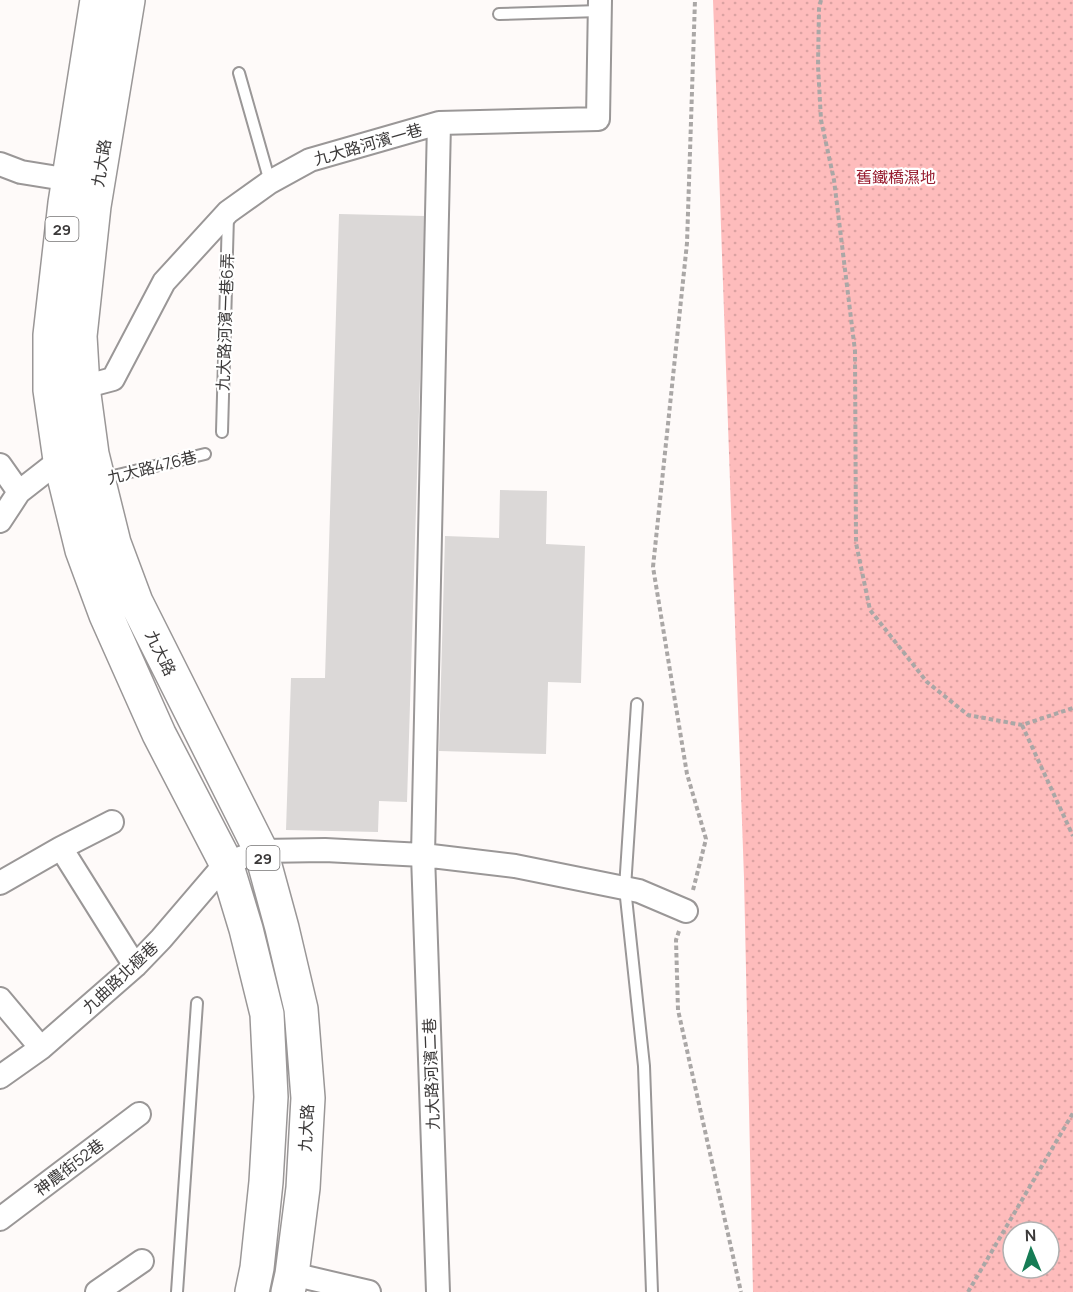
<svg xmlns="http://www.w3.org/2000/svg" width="1073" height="1292" viewBox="0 0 1073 1292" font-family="Manrope,'Noto Sans TC',sans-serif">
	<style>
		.park { fill: url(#park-dots); fill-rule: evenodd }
		.building { fill: #dbd8d7 }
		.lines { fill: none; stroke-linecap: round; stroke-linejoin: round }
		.service-casing { stroke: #9a9797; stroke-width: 14 }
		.minor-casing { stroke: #9a9797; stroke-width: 26 }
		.primary-casing { stroke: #9a9797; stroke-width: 36 }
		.path { stroke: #aaa7a6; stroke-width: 4; stroke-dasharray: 4.5 3; stroke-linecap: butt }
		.service { stroke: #fff; stroke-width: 10 }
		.minor { stroke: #fff; stroke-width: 22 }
		.primary { stroke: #fff; stroke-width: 33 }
		.labels { text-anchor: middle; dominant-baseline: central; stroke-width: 4.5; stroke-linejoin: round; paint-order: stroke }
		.shield { fill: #fff; stroke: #767474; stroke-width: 1.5 }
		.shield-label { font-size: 15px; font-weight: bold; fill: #3b3939 }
		.street-label { font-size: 16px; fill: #3b3939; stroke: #fff }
		.park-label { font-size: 16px; fill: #981e30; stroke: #fff }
	</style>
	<defs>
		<pattern id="park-dots" width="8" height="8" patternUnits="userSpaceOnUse" patternTransform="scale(1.5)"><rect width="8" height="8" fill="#febcbc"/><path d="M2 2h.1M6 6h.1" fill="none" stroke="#dba2a2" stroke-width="1.8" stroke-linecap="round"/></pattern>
	</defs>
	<rect width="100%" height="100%" fill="#fefaf9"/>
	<path class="park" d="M713,0H1073V1292H753L744,878ZM1013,1232H1049V1268H1013Z"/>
	<path class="building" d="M339,214L425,216L407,802L379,801L378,832L286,830L291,678H325Z
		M500,490L547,491L546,544L585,546L581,683L548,682L546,754L439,751L445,536L499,538Z"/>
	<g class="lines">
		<defs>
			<path id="service" d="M499,14L600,11
				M239,73L270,182
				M222,432L228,216
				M101,479L205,454
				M637,704L625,888L644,1066L652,1292
				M177,1292L197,1003"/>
			<path id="minor" d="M0,164L21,172L83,182
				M71,388L83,387L113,379L164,282L228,212L270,182L310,160L439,123L598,119L600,0
				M0,465L19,492
				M0,521L19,492L60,460L71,458
				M61,848L135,966
				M0,883L61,848L112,822
				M0,999L41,1048
				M0,1077L41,1048L135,966L161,939L226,863L261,851L325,850L423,855L515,866L639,891L686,911
				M0,1219L139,1114
				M292,1274L369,1292
				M97,1292L142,1261
				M438,1292L423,855L439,123"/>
			<path id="primary" d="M97,0L65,203L50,335V390L60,460L82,550L106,615L159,734L226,863L246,929L267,1014L271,1097L266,1182L257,1268L252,1292
				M128,0L94,206L80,336L83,387L92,454L114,543L136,602L261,851L282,928L301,1009L308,1098L303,1188L292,1274L288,1292"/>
		</defs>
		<use href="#service" class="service-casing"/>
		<use href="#minor" class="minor-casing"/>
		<use href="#primary" class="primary-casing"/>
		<path class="path" d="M821,0L819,9L818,66L821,120L834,180L855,351L856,543L870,610L927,682L968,715L1022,725L1073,708
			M1022,725L1073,836
			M693,890L706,839L687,774L653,567L687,243L695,0
			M679,931L676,940L678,1010L741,1292
			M968,1292L1073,1113"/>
		<use href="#service" class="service"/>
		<use href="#minor" class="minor"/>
		<use href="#primary" class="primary"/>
	</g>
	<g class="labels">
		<g class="shield">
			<rect x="45.5" y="217" width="33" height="24" rx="4.5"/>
			<rect x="246.5" y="846" width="33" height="24" rx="4.5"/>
		</g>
		<g class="shield-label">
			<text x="62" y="229">29</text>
			<text x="263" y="858">29</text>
		</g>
		<g class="street-label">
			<text transform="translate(368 144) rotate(-16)">九大路河濱一巷</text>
			<text transform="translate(101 163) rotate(-81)">九大路</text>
			<text transform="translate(225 322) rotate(-88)">九大路河濱一巷6弄</text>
			<text transform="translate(152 467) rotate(-14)">九大路476巷</text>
			<text transform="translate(161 653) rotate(64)">九大路</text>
			<text transform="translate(120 977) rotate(-43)">九曲路北極巷</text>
			<text transform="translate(431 1074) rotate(-92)">九大路河濱二巷</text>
			<text transform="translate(306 1128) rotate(-87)">九大路</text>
			<text transform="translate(69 1167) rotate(-37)">神農街52巷</text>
		</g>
		<g class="park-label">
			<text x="896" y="177">舊鐵橋濕地</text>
		</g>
	</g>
	<g transform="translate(1031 1250) rotate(358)"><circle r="28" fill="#ffffff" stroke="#b1b0b0" stroke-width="1.5"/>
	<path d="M0-4.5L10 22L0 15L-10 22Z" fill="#167c55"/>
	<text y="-9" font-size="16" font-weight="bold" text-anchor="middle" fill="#3b3939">N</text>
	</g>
</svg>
